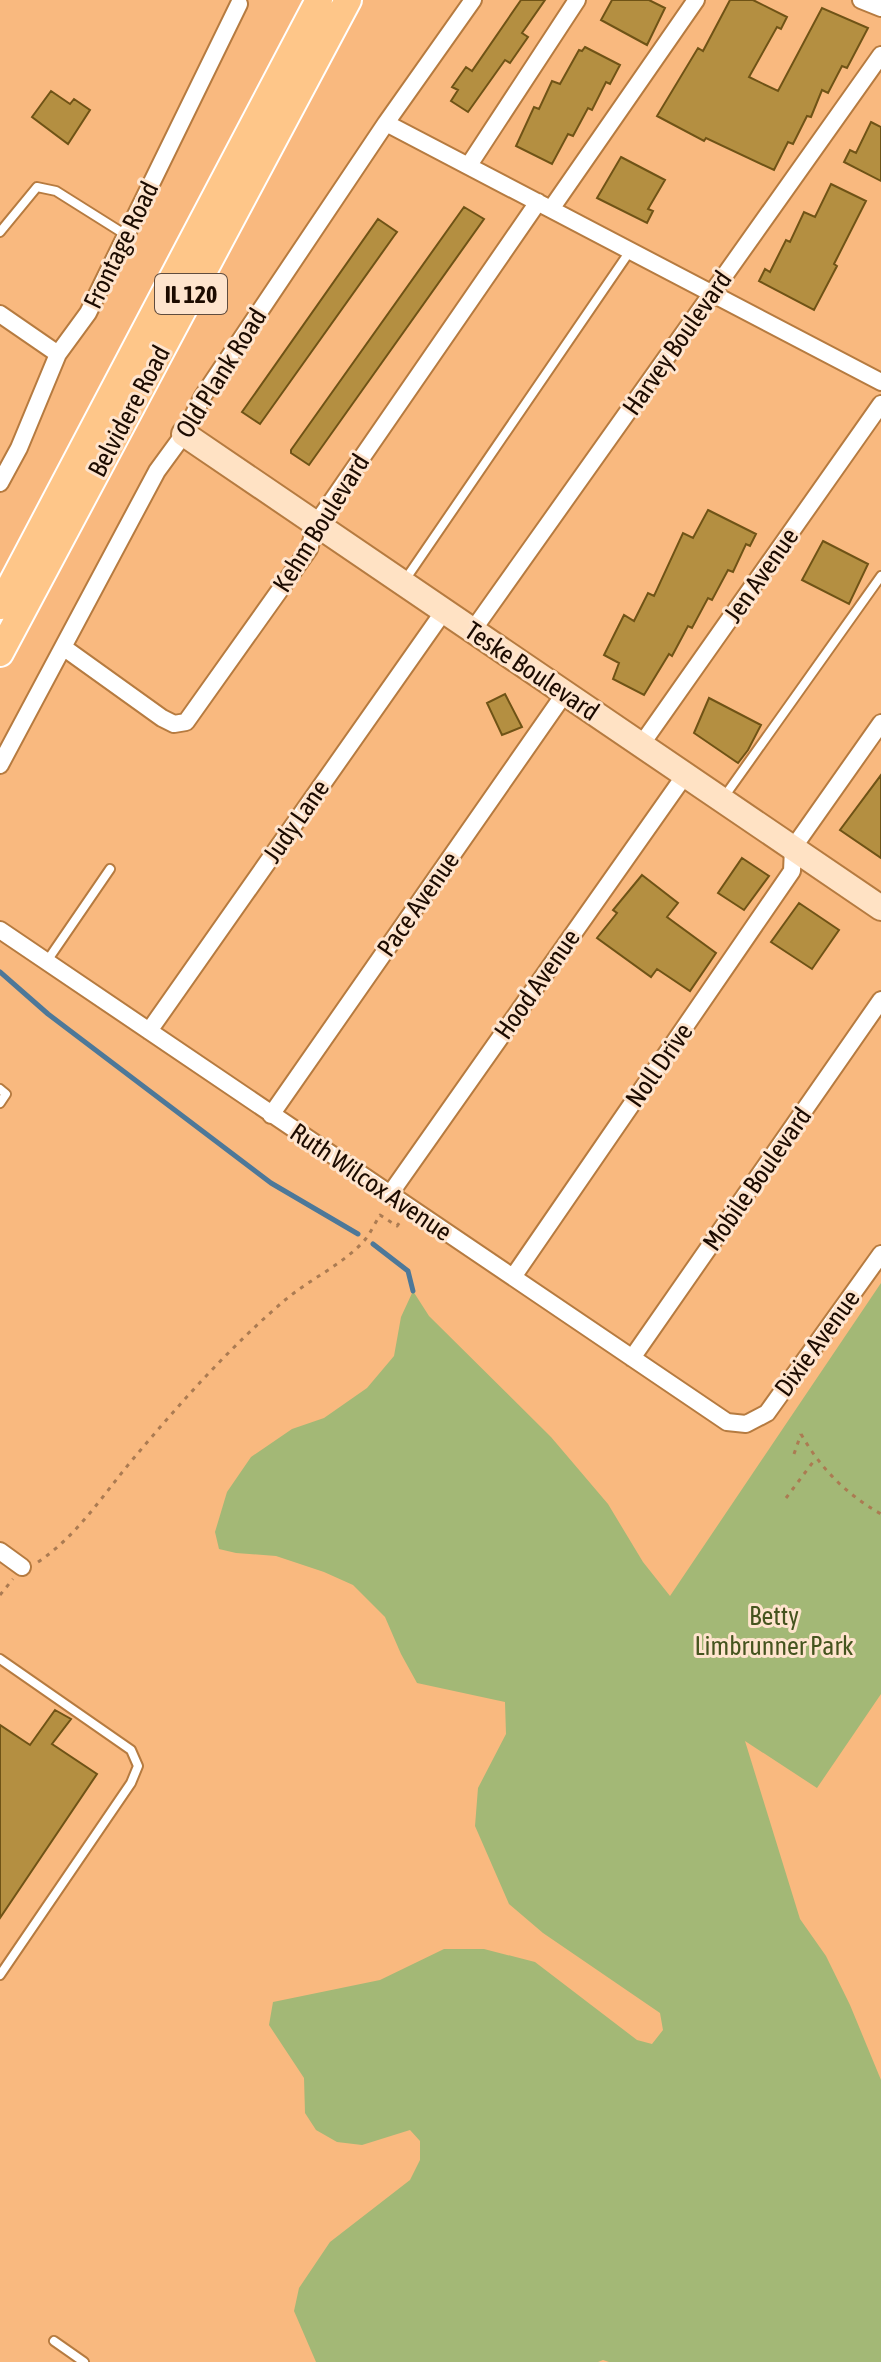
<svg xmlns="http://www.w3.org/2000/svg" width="881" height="2362" viewBox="0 0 881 2362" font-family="'Asap Condensed',sans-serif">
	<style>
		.green { fill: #a3b876 }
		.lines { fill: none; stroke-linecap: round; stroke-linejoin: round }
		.stream { stroke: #4d7899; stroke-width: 5 }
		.building { fill: #b48f41; stroke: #6f5316; stroke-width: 2 }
		.lane-casing { stroke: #b67b40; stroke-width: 12 }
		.street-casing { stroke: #b67b40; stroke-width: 20 }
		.secondary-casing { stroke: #b67b40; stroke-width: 28 }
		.primary-casing { stroke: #fff; stroke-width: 30 }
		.path { stroke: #ab7b52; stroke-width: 3; stroke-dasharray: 4 6; stroke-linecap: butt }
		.lane { stroke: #fff; stroke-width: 8 }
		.street { stroke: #fff; stroke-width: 16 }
		.secondary { stroke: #ffe2c4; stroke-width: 24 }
		.primary { stroke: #fec689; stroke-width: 26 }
		.labels { text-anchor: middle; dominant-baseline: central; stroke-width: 6; stroke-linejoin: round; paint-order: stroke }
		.shield { fill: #fee4cd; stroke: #604c3e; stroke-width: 2 }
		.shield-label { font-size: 24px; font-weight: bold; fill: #1c0b00 }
		.street-label { font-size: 26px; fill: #1c0b00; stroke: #fee4cd }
		.park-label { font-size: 26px; fill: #45541e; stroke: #fee4cd }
	</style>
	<rect width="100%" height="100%" fill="#f9b97f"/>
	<path class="green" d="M881,1283V1694L817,1788L745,1741L800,1919L826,1956L850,2005L881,2080V2362H609L603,2360L598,2362H316L294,2311L299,2288L330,2242L410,2180L420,2160V2141L410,2130L362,2145L337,2142L316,2130L305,2113L304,2078L269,2025L273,2002L380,1980L444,1949H484L535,1962L637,2040L652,2044L663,2030L660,2013L543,1933L509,1904L475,1826L478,1788L506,1734L505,1702L417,1683L401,1654L385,1617L353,1585L324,1572L276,1556L236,1553L219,1549L215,1532L227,1492L251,1457L292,1429L324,1418L367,1388L394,1356L401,1317L413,1291L429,1316L551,1437L608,1504L643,1562L670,1596Z"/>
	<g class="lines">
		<path class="stream" d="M0,972L48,1014L271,1183L358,1234
			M373,1244L408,1271L413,1291"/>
	</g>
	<path class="building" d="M521,0H545L522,33L528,37L510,63L505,60L468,112L451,101L458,90L452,87L466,67L472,71Z
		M612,0H649L665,8L647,45L601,20Z
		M730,0H753L787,17L781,29L777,27L749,77L778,91L822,8L868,28L847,68L842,66L828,93L822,90L811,117L807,116L793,144L788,142L774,170L706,138L704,141L657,116L698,48L703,51Z
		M585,47L620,65L610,84L606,82L592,110L588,108L573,136L568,134L552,164L516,146L534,107L539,109L552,81L560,84L579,50L582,51Z
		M51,91L70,104L74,99L90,110L68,144L32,117Z
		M871,122L881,127V181L844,162L850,150L856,153Z
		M621,157L665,180L648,209L653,211L647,223L597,198Z
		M831,184L866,201L834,264L837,266L814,310L759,281L765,269L770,272L786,240L790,242L804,212L815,217Z
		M464,207L484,219L309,465L291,453V450Z
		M378,219L397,232L394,236L260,424L242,412Z
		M708,510L756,534L750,546L746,544L733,572L728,570L712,600L708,598L692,628L688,626L672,656L669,654L644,695L613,679L619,663L604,655L624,615L634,621L648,593L654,596L683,533L693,538Z
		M823,541L868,564L849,604L802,580Z
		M505,694L522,727L502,735L487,703Z
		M709,698L761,725L748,750L738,763L694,733Z
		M881,775V858L840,830Z
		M742,858L769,876L744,910L718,893Z
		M642,875L678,903L667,917L716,953L690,991L657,969L651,977L597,938L617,913L613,910Z
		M799,903L839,930L812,969L771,942Z
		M55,1710L71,1719L52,1744L97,1774L0,1918V1725L30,1745Z"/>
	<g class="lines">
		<defs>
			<path id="lane" d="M0,232L37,187L56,191L126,235
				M405,580L630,251
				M724,797L881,576
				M47,961L110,869
				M0,1089L6,1094L0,1103
				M0,1659L131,1750L138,1766L131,1783L0,1975
				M54,2341L84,2362"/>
			<path id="street" d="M861,0L881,8
				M386,123L881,382
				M469,165L577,0
				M551,209L696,0
				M0,314L58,354
				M0,483L19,448L58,354L88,313L239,4
				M473,630L881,55
				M63,647L162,718L174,724L186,722L309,549L316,524L538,202
				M641,745L881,404
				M0,765L157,471L184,434L203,396L386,123L473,0
				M0,930L727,1422L746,1424L767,1413L881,1254
				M149,1031L444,611
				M271,1115L565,693
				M390,1194L685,775
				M513,1277L792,871L793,848L881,723
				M632,1358L881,1000
				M0,1551L22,1567"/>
			<path id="secondary" d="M184,434L881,908"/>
			<path id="primary" d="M0,606L319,0
				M0,653L348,0"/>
		</defs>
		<use href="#lane" class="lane-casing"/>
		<use href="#street" class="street-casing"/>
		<use href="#secondary" class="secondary-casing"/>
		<use href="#primary" class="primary-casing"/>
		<path class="path" d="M801,1434C821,1469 846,1494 881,1514
			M794,1454L801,1434
			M786,1498L816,1458
			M38,1562C78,1535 102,1496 133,1459C180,1403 230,1347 285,1300C310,1279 342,1265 364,1241C370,1234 375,1223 380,1215L397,1226L400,1222
			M0,1595L13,1579"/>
		<use href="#lane" class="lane"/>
		<use href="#street" class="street"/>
		<use href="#secondary" class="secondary"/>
		<use href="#primary" class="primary"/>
	</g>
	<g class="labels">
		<rect class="shield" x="155" y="274" width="72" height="40" rx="6"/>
		<g class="shield-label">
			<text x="191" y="294">IL 120</text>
		</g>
		<g class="street-label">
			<text transform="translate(121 245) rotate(-64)">Frontage Road</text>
			<text transform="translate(677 343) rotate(-55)">Harvey Boulevard</text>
			<text transform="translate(221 373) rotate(-58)">Old Plank Road</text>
			<text transform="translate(129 411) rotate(-62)">Belvidere Road</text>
			<text transform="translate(321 523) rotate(-58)">Kehm Boulevard</text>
			<text transform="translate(761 575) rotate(-55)">Jen Avenue</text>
			<text transform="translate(532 671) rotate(34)">Teske Boulevard</text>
			<text transform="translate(296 821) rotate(-55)">Judy Lane</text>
			<text transform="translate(418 904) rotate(-55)">Pace Avenue</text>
			<text transform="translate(537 984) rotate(-55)">Hood Avenue</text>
			<text transform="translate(659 1065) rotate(-55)">Noll Drive</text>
			<text transform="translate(757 1179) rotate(-55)">Mobile Boulevard</text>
			<text transform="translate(371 1182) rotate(34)">Ruth Wilcox Avenue</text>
			<text transform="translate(817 1343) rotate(-54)">Dixie Avenue</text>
		</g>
		<g class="park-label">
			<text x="774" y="1616">Betty<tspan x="774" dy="30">Limbrunner Park</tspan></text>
		</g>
	</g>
</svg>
